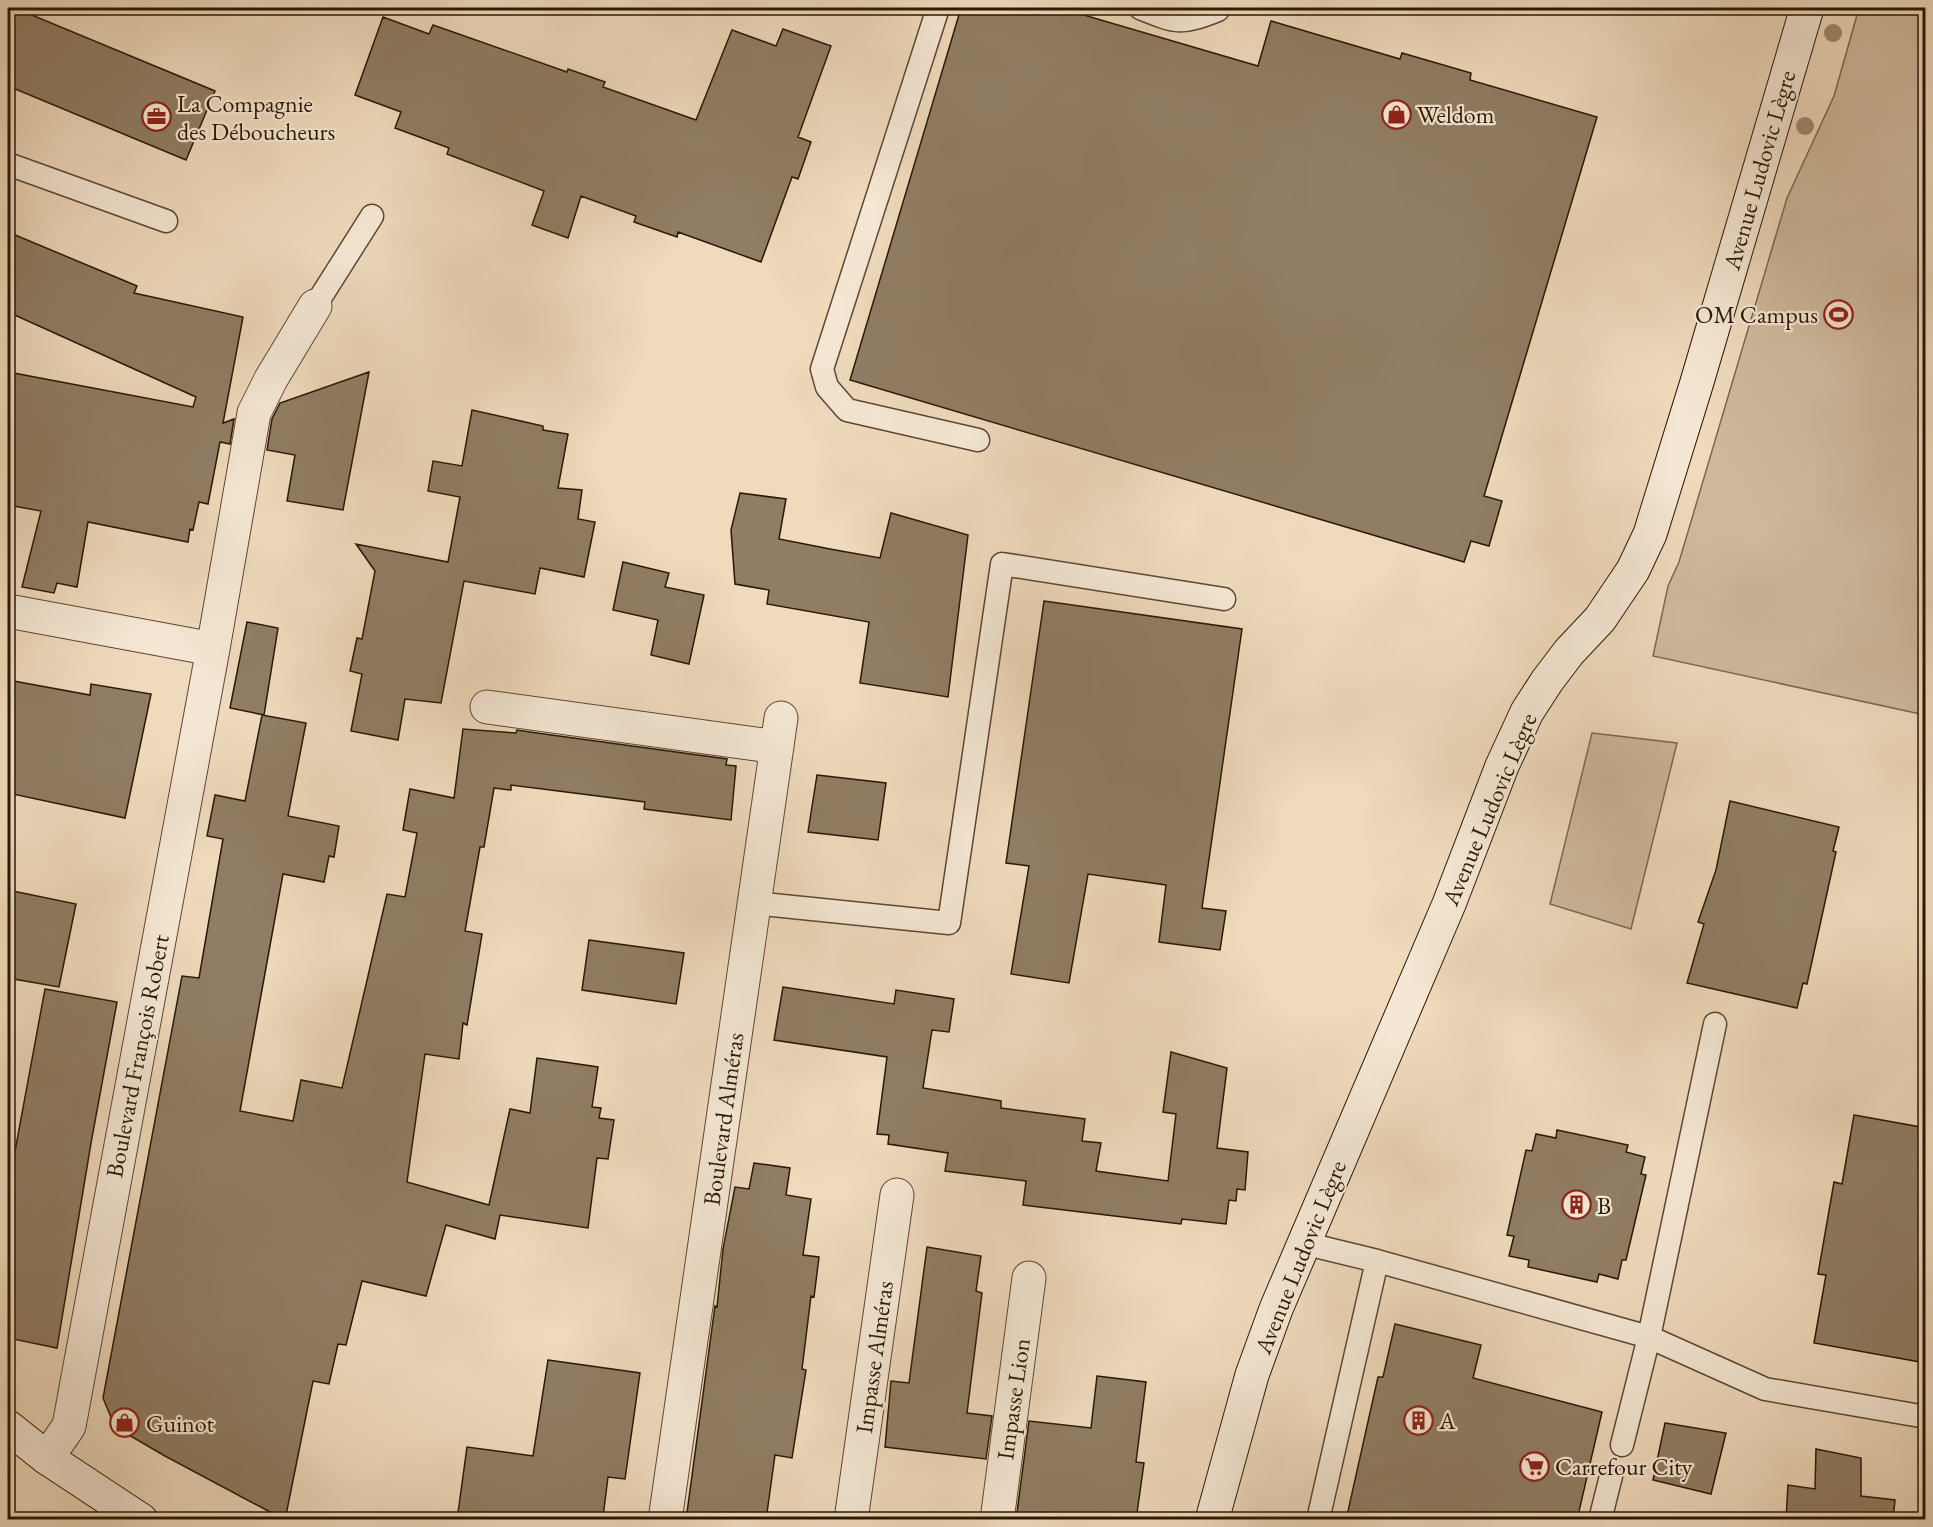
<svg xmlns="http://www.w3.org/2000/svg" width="1933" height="1527" viewBox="0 0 1933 1527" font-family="'EB Garamond',serif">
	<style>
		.green { fill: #ceb99d; stroke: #7c6850; stroke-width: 1.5 }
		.building { fill: #907d64; stroke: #2a1803; stroke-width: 1.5 }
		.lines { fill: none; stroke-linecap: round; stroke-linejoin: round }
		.lane-casing { stroke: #5b4832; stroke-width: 25 }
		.street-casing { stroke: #5b4832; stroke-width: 35 }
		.secondary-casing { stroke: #2a1803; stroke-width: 35 }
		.lane { stroke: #f5e7d4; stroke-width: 22 }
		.street { stroke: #f5e7d4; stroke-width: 33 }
		.secondary { stroke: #f5e7d4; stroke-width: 33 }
		.tree { fill: #9e8a70 }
		.labels { text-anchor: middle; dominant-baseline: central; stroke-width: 4.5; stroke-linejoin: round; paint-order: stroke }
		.poi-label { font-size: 24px; fill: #2a1803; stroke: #f5e7d4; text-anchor: start }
		.street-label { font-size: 24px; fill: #2a1803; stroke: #f5e7d4 }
	</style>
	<rect width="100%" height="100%" fill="#efdabd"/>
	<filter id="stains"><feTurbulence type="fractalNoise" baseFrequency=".00333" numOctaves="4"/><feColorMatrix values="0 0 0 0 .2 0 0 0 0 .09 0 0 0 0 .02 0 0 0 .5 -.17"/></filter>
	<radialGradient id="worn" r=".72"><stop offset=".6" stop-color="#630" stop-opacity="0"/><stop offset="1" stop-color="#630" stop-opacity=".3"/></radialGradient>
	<path class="green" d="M1859,8H1925V715L1653,656L1668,586L1679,562L1787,198L1834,96Z
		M1592,733L1677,743L1631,929L1550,904Z"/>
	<path class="building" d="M8,8H15L215,91L186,160L8,86Z
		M961,8H1060L1258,66L1271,21L1400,59L1402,53L1471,73L1470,80L1597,117L1484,496L1502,501L1489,546L1471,541L1464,562L850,380Z
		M383,17L429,34L433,25L567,72L568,69L605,82L603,87L696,120L732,30L776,46L783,29L831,46L798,137L811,142L798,179L792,177L761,262L678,232L677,237L634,222L636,216L581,196L568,238L532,225L544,191L447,154L449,148L395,128L401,112L355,95Z
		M8,232L137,286L134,293L243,317L223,423L234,419L230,444L220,442L208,504L199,502L193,530L190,529L188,542L88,522L77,587L57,583L54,593L22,587L41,511L8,505V372L193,407L196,397L8,312Z
		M369,372L343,510L287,501L295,455L267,450L272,419L280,403Z
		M472,410L543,426V430L568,434L558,488L582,490L578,519L595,522L584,577L540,568L535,594L464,581L441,703L405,699L398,740L351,731L362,674L350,671L357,638L362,639L375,571L356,544L448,562L460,497L428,491L433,461L462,466Z
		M740,493L786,499L779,539L830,549L880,558L891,513L968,535L948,697L860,683L869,622L767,604L769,590L735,584L731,530Z
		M623,562L669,573L665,587L704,595L689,664L651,655L658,620L613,610Z
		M1044,601L1242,629L1202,908L1226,911L1220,950L1159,942L1166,885L1088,874L1069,983L1011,974L1029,866L1006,863Z
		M247,622L278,628L264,715L230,708Z
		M8,680L90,695L91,684L151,694L125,818L8,793Z
		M262,715L306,723L288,816L339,826L334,857L329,856L324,882L283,874L240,1111L293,1121L301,1080L342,1088L387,894L405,897L417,833L403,830L410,789L454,798L463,729L516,733L517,730L537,733L727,759L726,765L736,766L731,820L644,809L645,802L511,785V790L494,788L484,847H480L465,931L482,934L467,1025L463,1023L459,1059L425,1054L407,1182L489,1205L510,1109L530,1113L537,1058L598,1067L592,1107L601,1108L599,1118L614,1120L608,1159L597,1158L588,1228L500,1215L495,1239L446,1225L426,1296L362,1281L346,1345L338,1344L329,1384L313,1381L285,1520L165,1456L115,1427L103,1398L182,976L199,978L223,839L207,836L215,795L245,801Z
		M817,775L886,783L878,840L808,832Z
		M1730,801L1839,827L1833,851L1836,852L1807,984L1803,983L1797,1008L1687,983L1704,924L1698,922L1716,870Z
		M8,890L76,904L59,987L8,978Z
		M589,940L684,953L676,1004L582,990Z
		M783,987L894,1004L896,990L954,999L949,1032L932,1030L923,1088L1001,1101V1108L1085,1119L1082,1141L1101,1143L1096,1171L1168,1181L1176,1114L1163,1112L1171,1052L1227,1068L1217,1148L1248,1152L1245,1190L1237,1189L1236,1201L1229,1200L1226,1224L1182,1219L1181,1224L1023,1205L1026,1181L945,1171L948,1153L888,1144L889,1135L877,1134L887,1057L774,1040Z
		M45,989L117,1002L91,1143L57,1348L8,1338V1189Z
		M1854,1115L1926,1128V1363L1814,1343L1826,1275L1818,1274L1834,1182L1842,1184Z
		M1557,1130L1628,1145L1626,1152L1645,1157L1641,1174L1646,1175L1626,1260H1622L1618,1279L1599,1274L1597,1282L1528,1267L1529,1260L1509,1256L1514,1236L1507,1235L1526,1150L1532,1151L1536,1134L1556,1138Z
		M754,1163L790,1168L786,1195L811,1199L803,1255L819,1257L814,1297L811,1296L802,1369L806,1370L792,1458L775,1455L766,1520H686L715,1306L717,1307L723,1249L735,1187L749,1189Z
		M927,1247L981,1256L976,1291L982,1293L967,1413L992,1416L986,1459L885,1447L891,1381L909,1383Z
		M1395,1324L1481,1345L1473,1378L1602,1412L1577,1520H1346L1378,1377H1383Z
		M548,1360L640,1373L625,1479L608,1477L603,1517L575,1514L574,1520H457L467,1447L533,1456Z
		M1097,1376L1146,1382L1136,1462L1144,1463L1136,1520H1016L1029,1421L1091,1428Z
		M1665,1423L1726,1433L1711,1494L1653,1480Z
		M1816,1449L1861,1458V1496L1895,1500L1893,1520H1786L1788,1485L1815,1489Z"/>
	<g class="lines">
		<defs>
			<path id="lane" d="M938,8L822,369L827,387L847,410L978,440
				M1140,8C1177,23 1180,25 1218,10L1219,8
				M8,164L166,221
				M315,306L372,216
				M754,903L949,923L1002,564L1224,599
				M1303,1243L1377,1261L1649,1337L1765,1389L1926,1417
				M1622,1445L1649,1337L1715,1024
				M1318,1520L1377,1261
				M1600,1520L1611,1476"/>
			<path id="street" d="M8,611L213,649L69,1426L47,1458
				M213,649L254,413L271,379L315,306
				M487,707L777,747
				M665,1520L781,718
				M851,1520L897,1195
				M997,1520L1029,1278"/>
			<path id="secondary" d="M8,1427L47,1458L141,1520
				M1212,1520L1252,1375L1276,1309L1449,904L1502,766L1527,712L1547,681L1569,652L1600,619L1633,570L1650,534L1697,382L1807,8"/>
		</defs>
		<use href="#lane" class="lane-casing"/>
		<use href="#street" class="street-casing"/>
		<use href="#secondary" class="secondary-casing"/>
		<use href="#lane" class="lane"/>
		<use href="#street" class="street"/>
		<use href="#secondary" class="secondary"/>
	</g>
	<g class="tree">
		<circle cx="1833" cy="33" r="9"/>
		<circle cx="1805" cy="126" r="9"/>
	</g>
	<defs>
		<symbol id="shop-ring" viewBox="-11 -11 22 22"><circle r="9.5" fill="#f5e7d4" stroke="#8f2418" stroke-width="1.5"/><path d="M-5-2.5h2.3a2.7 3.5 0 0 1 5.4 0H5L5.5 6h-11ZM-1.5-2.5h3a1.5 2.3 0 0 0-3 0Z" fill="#8f2418"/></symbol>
		<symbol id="office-ring" viewBox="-11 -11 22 22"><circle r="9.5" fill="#f5e7d4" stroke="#8f2418" stroke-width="1.5"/><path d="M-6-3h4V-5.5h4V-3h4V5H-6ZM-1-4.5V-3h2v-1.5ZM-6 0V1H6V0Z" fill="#8f2418"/></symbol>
		<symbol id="stadium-ring" viewBox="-11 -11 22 22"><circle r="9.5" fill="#f5e7d4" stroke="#8f2418" stroke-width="1.5"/><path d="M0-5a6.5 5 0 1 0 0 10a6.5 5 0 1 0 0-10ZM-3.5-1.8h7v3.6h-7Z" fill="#8f2418"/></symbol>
		<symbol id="building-ring" viewBox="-11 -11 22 22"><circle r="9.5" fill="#f5e7d4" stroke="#8f2418" stroke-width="1.5"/><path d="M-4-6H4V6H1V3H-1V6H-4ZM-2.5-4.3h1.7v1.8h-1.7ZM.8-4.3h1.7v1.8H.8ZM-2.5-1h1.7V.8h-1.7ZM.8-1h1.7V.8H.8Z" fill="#8f2418"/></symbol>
		<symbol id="supermarket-ring" viewBox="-11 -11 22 22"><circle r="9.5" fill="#f5e7d4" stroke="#8f2418" stroke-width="1.5"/><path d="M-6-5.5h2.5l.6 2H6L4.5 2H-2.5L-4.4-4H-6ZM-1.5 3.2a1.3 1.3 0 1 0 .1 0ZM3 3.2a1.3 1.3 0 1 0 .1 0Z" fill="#8f2418"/></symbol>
	</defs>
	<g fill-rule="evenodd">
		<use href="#shop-ring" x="1380" y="98" width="33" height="33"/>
		<use href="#office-ring" x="140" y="100" width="33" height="33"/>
		<use href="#stadium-ring" x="1822" y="298" width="33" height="33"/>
		<use href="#building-ring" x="1560" y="1188" width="33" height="33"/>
		<use href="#building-ring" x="1402" y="1404" width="33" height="33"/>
		<use href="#shop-ring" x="108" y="1406" width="33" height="33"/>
		<use href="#supermarket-ring" x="1518" y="1450" width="33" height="33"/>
	</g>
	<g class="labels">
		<g class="poi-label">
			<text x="177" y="103">La Compagnie<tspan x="177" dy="28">des Déboucheurs</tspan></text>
			<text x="1417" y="114">Weldom</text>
			<text x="1818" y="314" text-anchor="end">OM Campus</text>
			<text x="1597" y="1205">B</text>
			<text x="1439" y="1420">A</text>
			<text x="146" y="1423">Guinot</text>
			<text x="1555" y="1466">Carrefour City</text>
		</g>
		<g class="street-label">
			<text transform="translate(1759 170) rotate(-74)">Avenue Ludovic Lègre</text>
			<text transform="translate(1489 809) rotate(-67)">Avenue Ludovic Lègre</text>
			<text transform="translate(137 1056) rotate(-79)">Boulevard François Robert</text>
			<text transform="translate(723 1119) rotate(-82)">Boulevard Alméras</text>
			<text transform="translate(1300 1257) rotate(-68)">Avenue Ludovic Lègre</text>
			<text transform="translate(874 1357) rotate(-82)">Impasse Alméras</text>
			<text transform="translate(1013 1399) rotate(-82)">Impasse Lion</text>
		</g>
	</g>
	<rect width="1933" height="1527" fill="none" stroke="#efdabd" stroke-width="30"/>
	<rect x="9" y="9" width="1915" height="1509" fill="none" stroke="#2a1803" stroke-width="3"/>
	<rect x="15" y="15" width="1903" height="1497" fill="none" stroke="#2a1803" stroke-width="1.5"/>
	<rect width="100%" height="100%" filter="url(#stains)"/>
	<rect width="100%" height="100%" fill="url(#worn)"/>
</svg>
